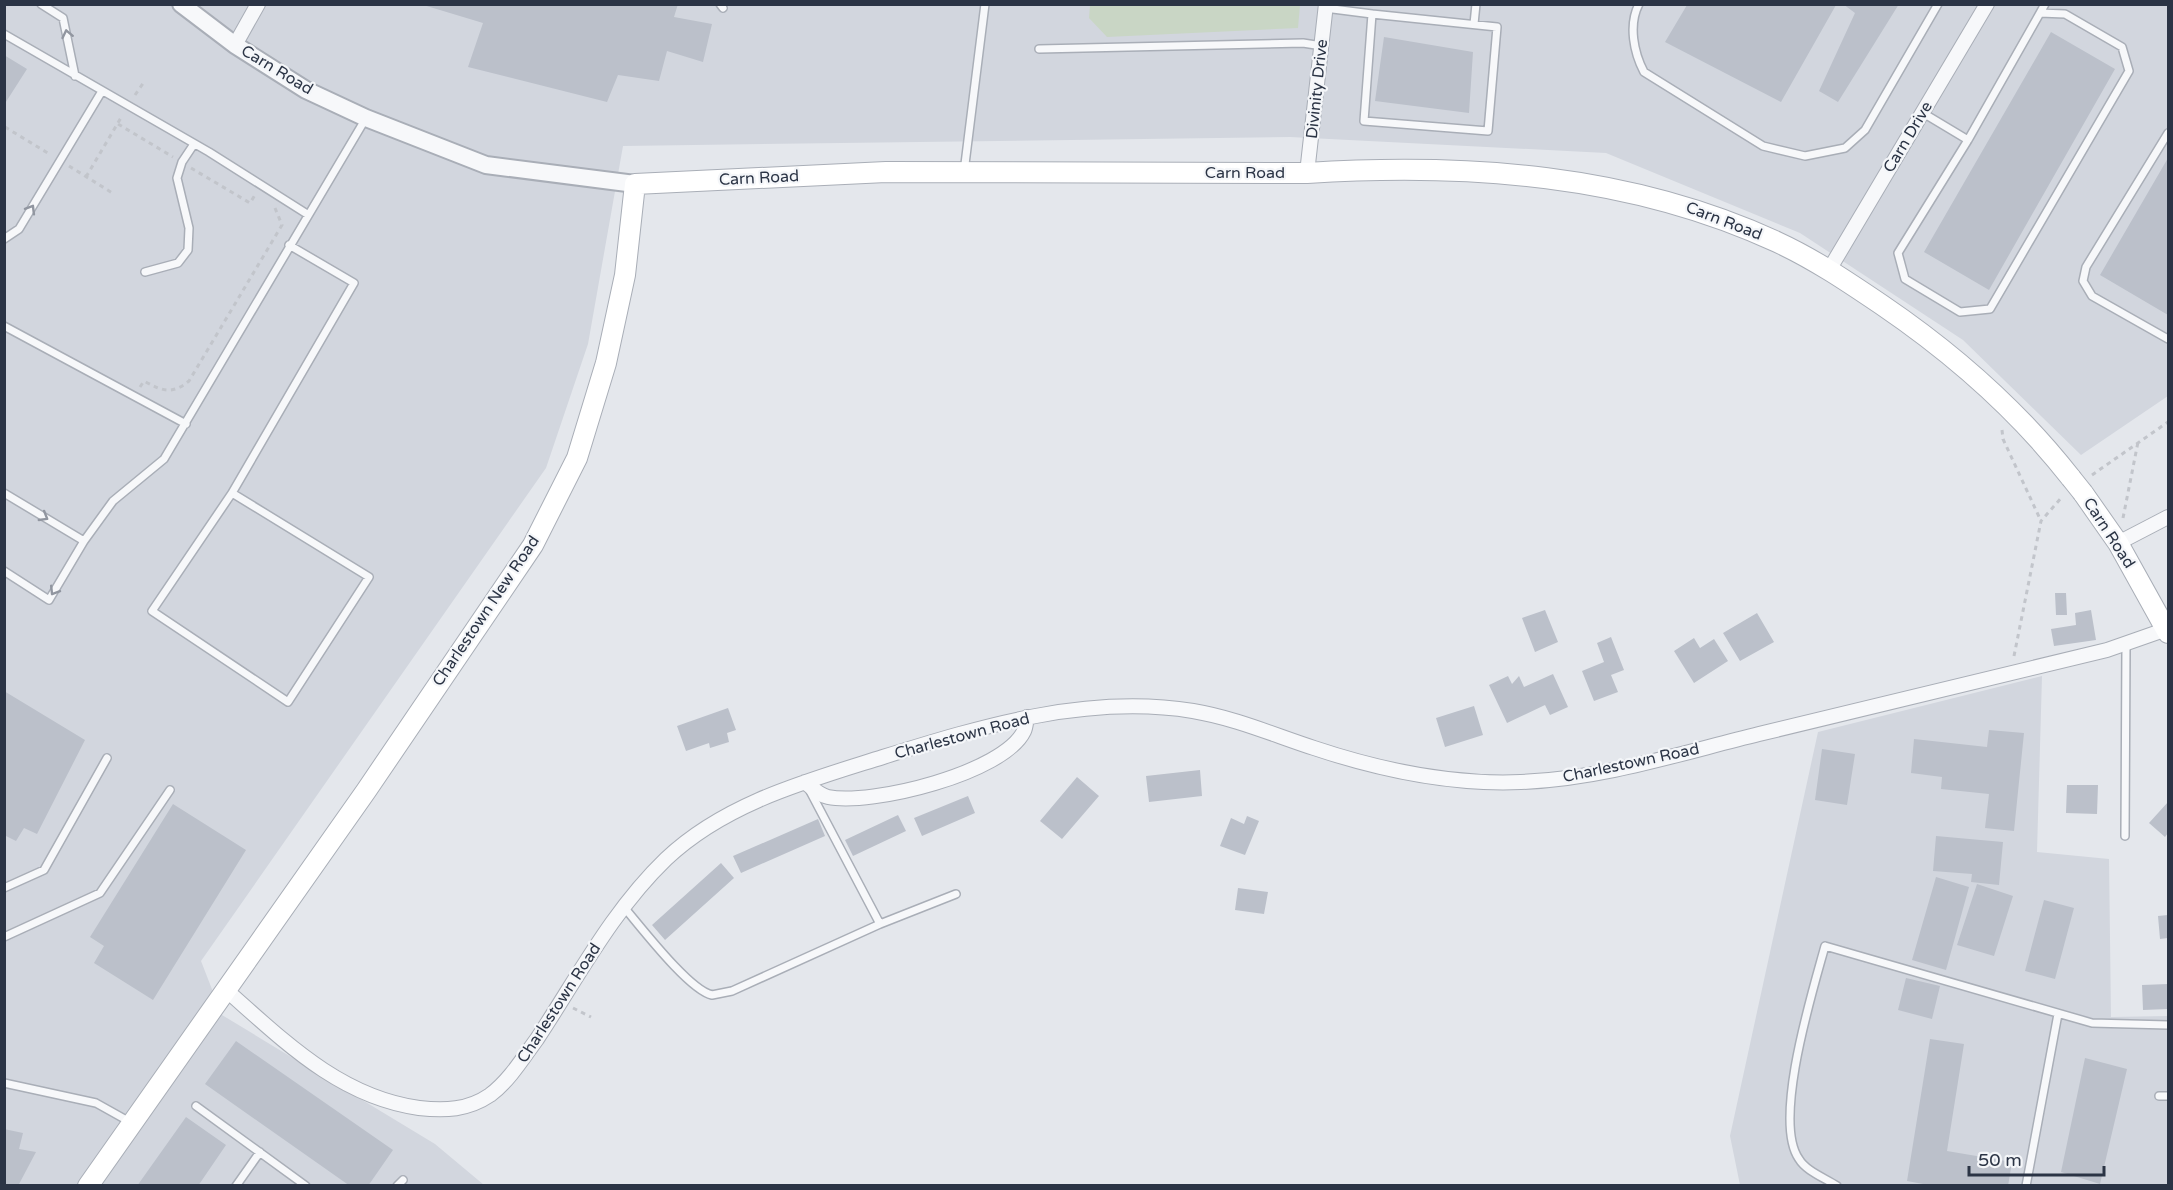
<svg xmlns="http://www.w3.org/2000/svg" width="2173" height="1190" viewBox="0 0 2173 1190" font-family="'Varela Round',sans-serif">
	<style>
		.built { fill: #d2d6de }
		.green { fill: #c9d6c5 }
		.building { fill: #bbc0ca }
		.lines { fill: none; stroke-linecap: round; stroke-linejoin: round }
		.service-casing { stroke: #a9aeb7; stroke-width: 10 }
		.minor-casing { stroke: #a9aeb7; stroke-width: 16 }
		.tertiary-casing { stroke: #a9aeb7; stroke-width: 20 }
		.secondary-casing { stroke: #a9aeb7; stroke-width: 22 }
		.path { stroke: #c2c5cb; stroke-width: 3; stroke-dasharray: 4.5 4.5; stroke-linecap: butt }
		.service { stroke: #f7f8fa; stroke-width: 7 }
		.minor { stroke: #f7f8fa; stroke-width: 14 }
		.tertiary { stroke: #f7f8fa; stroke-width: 16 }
		.secondary { stroke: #fff; stroke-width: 20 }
		.secondary-bridge-casing { stroke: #a9aeb7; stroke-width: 22; stroke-linecap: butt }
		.secondary-bridge { stroke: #fff; stroke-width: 20 }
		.oneway { stroke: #9196a0 }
		.labels { text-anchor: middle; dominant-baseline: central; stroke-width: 4.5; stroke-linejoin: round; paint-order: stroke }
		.street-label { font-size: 16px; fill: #2b3445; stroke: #f4f6f9 }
	</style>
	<rect width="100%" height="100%" fill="#e4e7ec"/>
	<path class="built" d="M5,5H2168V396L2081,455L1963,340L1800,233L1606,153L1290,137L623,146L588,344L546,468L201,961L222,1015L435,1144L484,1185L5,1186Z
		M2042,676L2037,852L2109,859L2111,1017L2168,1016V1185H1740L1730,1136L1818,732Z"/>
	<path class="green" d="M1090,5V4L1300,5L1298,28L1107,37L1089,18Z"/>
	<path class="building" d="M420,4H678L674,17L712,24L703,62L667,51L659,81L618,75L607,102L468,67L483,23Z
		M1843,4H1899L1838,102L1819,91L1855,13Z
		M1687,5H1836L1781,102L1665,42Z
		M2051,32L2115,69L1989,290L1924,252Z
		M1384,37L1473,52L1469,113L1375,101Z
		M4,55L27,69L4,105Z
		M2168,158V315L2100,275Z
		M2055,593H2066L2067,615H2056Z
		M1545,610L1558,642L1535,652L1522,618Z
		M2091,610L2096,640L2054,646L2051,629L2076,625L2075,613Z
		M1757,613L1774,642L1740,661L1723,633Z
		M1611,637L1624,670L1611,675L1618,692L1594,701L1582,671L1604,662L1597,643Z
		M1694,638L1700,648L1714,639L1728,661L1694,683L1674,651Z
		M1553,674L1568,707L1550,715L1545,705L1507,723L1489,685L1508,676L1512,684L1519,676L1524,687Z
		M4,691L85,740L37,834L24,828L16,841L4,835Z
		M1474,706L1483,735L1445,747L1436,718Z
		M728,708L736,730L727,733L729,742L710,748L709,743L686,751L677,726Z
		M1989,730L2024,733L2014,831L1985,828L1989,794L1941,789L1942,777L1911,773L1914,739L1987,747Z
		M1822,749L1855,754L1847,805L1815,800Z
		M1200,770L1202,796L1149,802L1146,776Z
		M1077,777L1099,796L1062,839L1040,821Z
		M2067,785H2098L2097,814L2066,813Z
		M968,796L975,813L922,836L914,818Z
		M2168,802V833L2165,837L2149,823Z
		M173,804L246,850L153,1000L94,963L104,946L90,937Z
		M898,815L906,831L853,856L845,840Z
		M1247,816L1259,821L1245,855L1220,846L1231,818L1244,824Z
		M818,819L825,836L741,873L733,856Z
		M1936,836L2003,842L1999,885L1971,882L1972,874L1933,871Z
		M721,863L734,878L665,940L652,925Z
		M1936,877L1969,887L1946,970L1912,960Z
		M1977,884L2013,896L1994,956L1957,945Z
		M1238,888L1268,892L1264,914L1235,910Z
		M2044,900L2074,908L2055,979L2025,971Z
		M2168,915V938L2160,939L2158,916Z
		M1906,978L1940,986L1932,1019L1898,1010Z
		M2168,984V1009L2143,1010L2142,985Z
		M1930,1039L1964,1044L1947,1151L2012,1162L2008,1186H1934L1907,1181Z
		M236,1041L393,1150L368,1186H350L205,1084Z
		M2085,1058L2127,1069L2100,1184L2061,1172Z
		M186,1117L226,1145L198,1186H137Z
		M4,1129L23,1133L19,1149L36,1152L18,1186H4Z"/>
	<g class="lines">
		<defs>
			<path id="service" d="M41,4L63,18L75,76
				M720,4L723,8
				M1639,4C1628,25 1634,53 1644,72L1763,146L1805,156L1845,148L1865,130L1938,4
				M1325,8L1372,14L1364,121L1488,131L1497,27L1372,14
				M2040,13L2045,4
				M1474,24L1476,4
				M4,34L209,152L307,214
				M1039,49L1303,43L1322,46
				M1923,113L1968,140L1898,253L1905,279L1960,312L1990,309L2129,71L2122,47L2065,14L2040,13L1968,140
				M2168,133L2086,267L2083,281L2092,296L2168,339
				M964,172L985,4
				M4,239L19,229L102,91
				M145,272L178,263L188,250L189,228L177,178L182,162L194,144
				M4,326L186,424
				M4,493L84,541
				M232,493L152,611L288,702L369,577L232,493L354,283L289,245
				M4,571L49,600L84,541L113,501L164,459L366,118
				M810,791L880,924
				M2125,836L2126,644
				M4,888L44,870L107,758
				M623,906C641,927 689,990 712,995L732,991L880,924L956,894
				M4,937L100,893L170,790
				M4,1083L96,1103L130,1122
				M2159,1096H2168
				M196,1106L306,1186
				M236,1186L260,1152
				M397,1186L403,1180
				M1837,1186C1825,1178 1806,1171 1799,1159C1772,1121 1813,990 1825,946L2092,1023L2168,1025
				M2026,1186L2058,1014"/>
			<path id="minor" d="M235,45L258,4
				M1307,173L1326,4
				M1829,270L1987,4
				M2118,543L2168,517
				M805,782C812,788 819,795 828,797C871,806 1004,773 1024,731C1026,727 1026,721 1027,717
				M225,989C283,1040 339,1097 419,1108C445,1111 468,1110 490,1095C509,1081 523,1058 537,1039C578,977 612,911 666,859C725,803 807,781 883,757C982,726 1088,694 1193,711C1235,718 1274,735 1314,748C1380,770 1452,785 1521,782C1602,779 1681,753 1759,734C1875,705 1991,677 2107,650L2167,629"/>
			<path id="tertiary" d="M181,4L235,45L306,90L366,118L486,165L635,184"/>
			<path id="secondary" d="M2083,493L2118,543L2168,633
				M88,1186L366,791L533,545L577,458L606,363L625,275L635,184L886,172L1307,173C1467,163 1630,174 1777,242C1814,259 1848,282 1882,305C1954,354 2017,409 2071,478"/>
		</defs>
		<use href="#service" class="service-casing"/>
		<use href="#minor" class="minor-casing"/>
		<use href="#tertiary" class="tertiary-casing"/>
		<use href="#secondary" class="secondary-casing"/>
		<path class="path" d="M135,95L144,82
			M118,124L173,157
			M5,127L51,155
			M69,166L114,194
			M191,168L250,203L255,195
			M86,177L122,116
			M140,387L144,381C162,391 172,395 189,381L282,225L275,208
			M2002,430L2003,439L2041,521
			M2092,475L2168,422
			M2123,518L2138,442
			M2014,656L2041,521L2062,497
			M573,1008L591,1017"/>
		<use href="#service" class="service"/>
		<use href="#minor" class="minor"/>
		<use href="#tertiary" class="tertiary"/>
		<use href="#secondary" class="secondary"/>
		<defs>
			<path id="secondary-bridge" d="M2071,478L2083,493"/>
		</defs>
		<use href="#secondary-bridge" class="secondary-bridge-casing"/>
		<use href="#secondary-bridge" class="secondary-bridge"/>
	</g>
	<defs><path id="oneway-chevron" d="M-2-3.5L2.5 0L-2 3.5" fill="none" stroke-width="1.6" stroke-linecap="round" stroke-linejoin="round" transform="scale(1.5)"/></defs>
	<g class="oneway">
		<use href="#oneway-chevron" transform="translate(67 34) rotate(-102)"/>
		<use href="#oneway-chevron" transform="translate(31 209) rotate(-59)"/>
		<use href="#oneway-chevron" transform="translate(44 517) rotate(31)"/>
		<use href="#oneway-chevron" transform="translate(54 591) rotate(122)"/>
	</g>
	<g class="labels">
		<g class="street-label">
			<text transform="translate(277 70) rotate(31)">Carn Road</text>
			<text transform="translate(1317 89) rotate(-84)">Divinity Drive</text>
			<text transform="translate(1908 137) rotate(-59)">Carn Drive</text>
			<text x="1245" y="173">Carn Road</text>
			<text transform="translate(759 178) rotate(-3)">Carn Road</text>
			<text transform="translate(1724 221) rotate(21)">Carn Road</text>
			<text transform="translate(2109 533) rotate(57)">Carn Road</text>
			<text transform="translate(486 611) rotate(-56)">Charlestown New Road</text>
			<text transform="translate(962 736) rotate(-15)">Charlestown Road</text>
			<text transform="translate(1631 763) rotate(-12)">Charlestown Road</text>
			<text transform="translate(559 1003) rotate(-57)">Charlestown Road</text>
		</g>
	</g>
	<rect width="2173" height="1190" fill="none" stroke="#2b3445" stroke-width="12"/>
	<path d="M1969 1166v9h135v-9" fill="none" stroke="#2b3445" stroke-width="3"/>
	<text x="1978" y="1166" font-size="18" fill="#2b3445" stroke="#f4f6f9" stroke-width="4.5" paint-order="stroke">50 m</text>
</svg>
